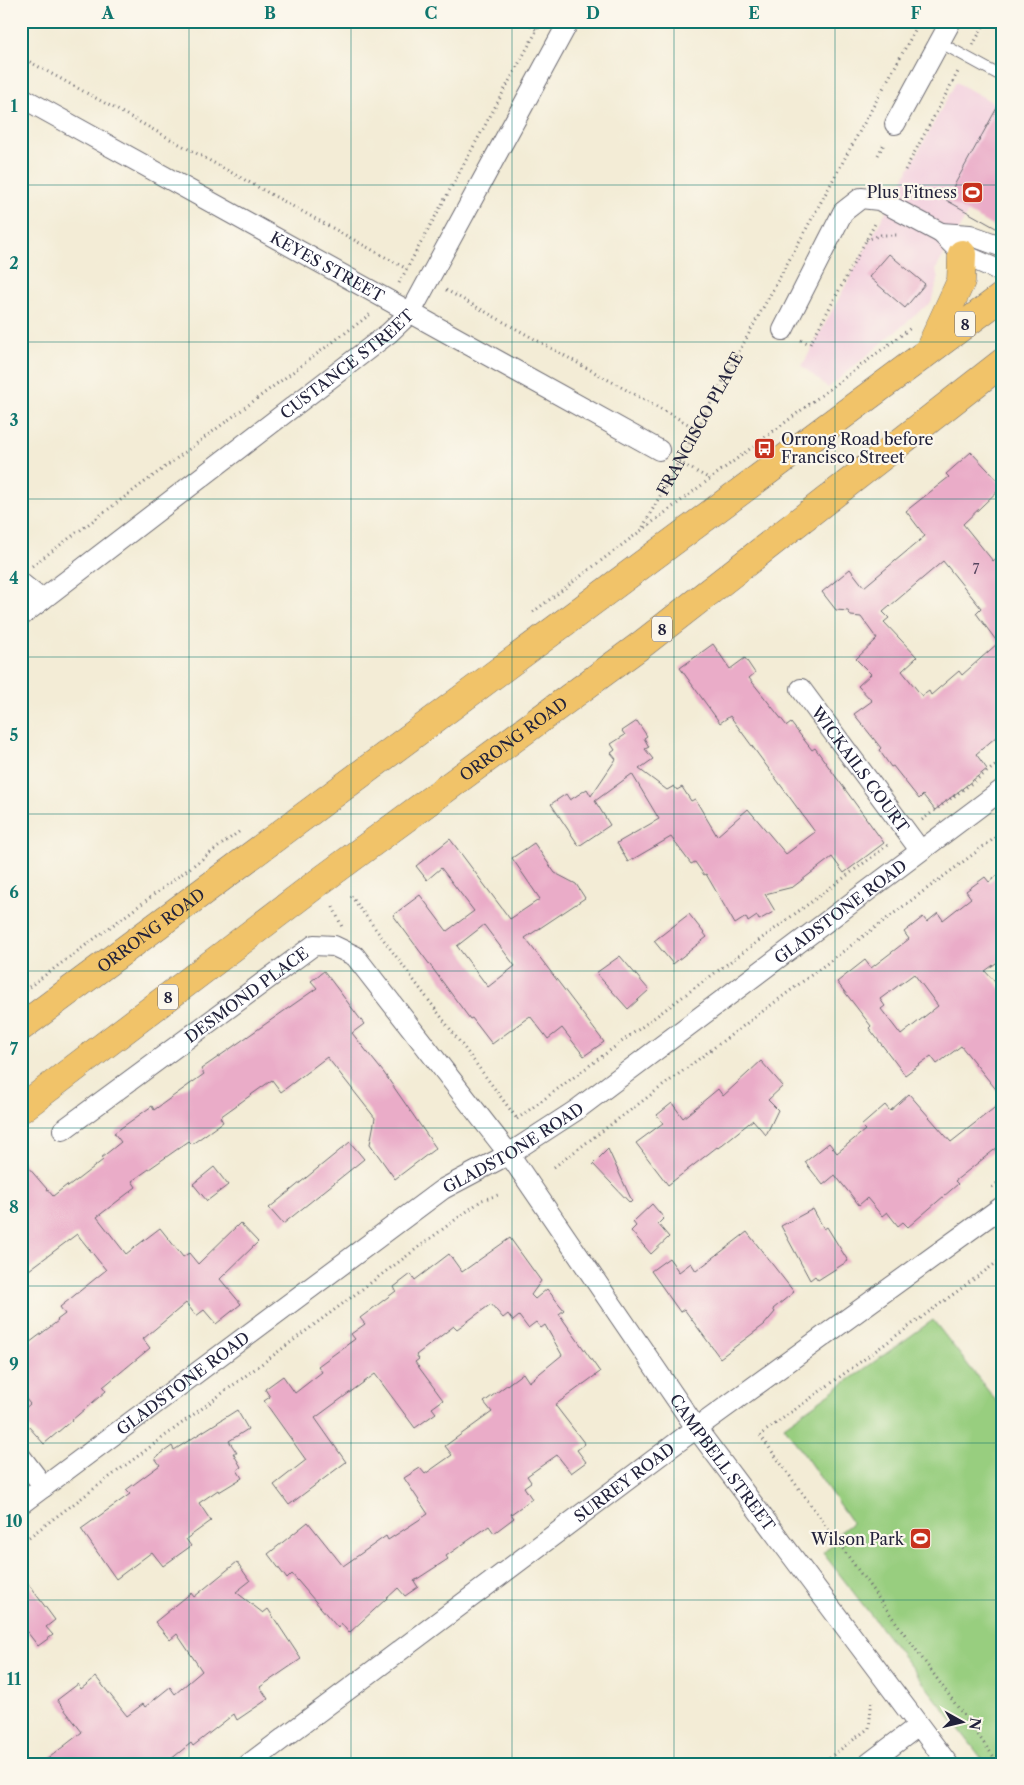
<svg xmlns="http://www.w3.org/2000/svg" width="1024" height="1785" viewBox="0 0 1024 1785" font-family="'Libre Caslon Text',serif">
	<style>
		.built { fill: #f3cfde }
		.green { fill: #98ce7f; stroke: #5d785d }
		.building { fill: #eaacc8; fill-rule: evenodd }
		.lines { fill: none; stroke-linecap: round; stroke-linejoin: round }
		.lane-casing { stroke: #6b6971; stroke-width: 12 }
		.street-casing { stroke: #6b6971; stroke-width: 22 }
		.highway-casing { stroke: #6b6971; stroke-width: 29 }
		.path { stroke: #6b6971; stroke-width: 3; stroke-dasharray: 1 4; stroke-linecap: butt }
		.lane { stroke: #fff; stroke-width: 10 }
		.street { stroke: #fff; stroke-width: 20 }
		.highway { stroke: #f1c369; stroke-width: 28 }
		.grid { fill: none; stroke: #0f766e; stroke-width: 1; stroke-opacity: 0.55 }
		.labels { text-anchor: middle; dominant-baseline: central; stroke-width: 4.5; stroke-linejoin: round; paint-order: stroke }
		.number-label { font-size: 14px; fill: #54445e }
		.shield { fill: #fbf7ec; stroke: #636270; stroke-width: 1 }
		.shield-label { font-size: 15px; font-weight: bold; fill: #22223b }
		.poi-label { font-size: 16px; fill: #22223b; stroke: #fbf7ec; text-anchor: end }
		.street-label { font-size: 16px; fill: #22223b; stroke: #fbf7ec }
		.neatline { fill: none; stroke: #0f766e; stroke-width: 2 }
		.grid-label { font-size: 16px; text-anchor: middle; font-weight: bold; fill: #0f766e }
	</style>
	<rect width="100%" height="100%" fill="#fbf7ec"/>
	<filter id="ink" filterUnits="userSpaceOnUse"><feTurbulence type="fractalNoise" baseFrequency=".02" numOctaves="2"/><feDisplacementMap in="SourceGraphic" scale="10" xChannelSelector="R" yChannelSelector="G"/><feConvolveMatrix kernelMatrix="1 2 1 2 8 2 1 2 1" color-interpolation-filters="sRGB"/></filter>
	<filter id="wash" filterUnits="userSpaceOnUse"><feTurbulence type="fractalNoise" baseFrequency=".0096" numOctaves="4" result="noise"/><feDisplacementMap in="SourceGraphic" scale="20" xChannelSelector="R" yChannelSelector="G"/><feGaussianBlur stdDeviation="1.12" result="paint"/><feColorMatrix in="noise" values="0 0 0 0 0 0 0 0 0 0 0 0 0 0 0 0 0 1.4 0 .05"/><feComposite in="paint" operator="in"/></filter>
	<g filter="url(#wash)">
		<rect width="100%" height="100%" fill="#f3ecd6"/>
		<path class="built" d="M956,82L1003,108L974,202L936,269L938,280L931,302L828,388L802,366Z"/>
		<path class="green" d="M933,1320L997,1402L1003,1397V1764H986L823,1553L838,1539L835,1536L852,1523L784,1426Z"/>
		<g id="blocks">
			<path class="building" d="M1003,97V232L946,200Z
				M889,254L925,284L905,308L869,277Z
				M971,452L1003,486L963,524L993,561L1003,553V731L976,754L987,769L935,810L923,795L919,799L893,766L891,767L879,750L881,748L854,714L872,701L858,686L871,674L856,659L877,639L861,617L851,616L848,611L836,610L822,592L850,569L864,587L925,536L906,511L949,477L946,474ZM943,561L981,608L976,613L998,643L962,675L959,671L931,695L929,691L922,696L902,671L917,657L884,622L889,618L883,612Z
				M713,644L730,669L745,658L755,673L749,678L787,726L791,723L812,750L815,748L884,843L844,873L832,857L793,887L765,894L775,911L759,920L757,916L748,922L746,917L735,924L706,874L704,875L695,862L691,864L671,837L628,862L617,843L659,819L632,774L595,801L610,825L579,846L551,804L566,794L570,800L587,789L591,796L616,759L611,753L615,750L611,744L625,735L622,731L637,721L647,736L644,738L649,747L645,749L653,759L639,769L667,790L674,786L677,790L682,787L691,801L695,799L717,836L748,809L786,854L815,832L730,716L720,723L680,668Z
				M450,839L510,919L540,899L512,858L534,843L555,873L576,884L585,898L525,938L604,1042L584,1056L562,1028L548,1039L530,1016L492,1044L472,1018L470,1019L393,915L420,895L447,931L474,911L441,868L427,880L416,866ZM484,925L515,966L488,987L457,946Z
				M1003,871V958L985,971L1003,991V1098L961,1046L937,1064L931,1056L905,1075L869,1028L871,1026L837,982L865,960L871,968L909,939L904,932L923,917L927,922L938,913L943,920L971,898L966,891L985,877L989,882ZM914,974L938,1006L901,1035L881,1009L885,1006L880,999Z
				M689,914L707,937L673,964L654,941Z
				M620,956L649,990L628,1009L596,973Z
				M324,971L364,1024L352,1033L384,1073L436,1148L395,1179L370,1144L375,1118L327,1057L281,1092L272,1080L220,1117L223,1122L192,1144L189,1141L132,1181L136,1187L97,1217L126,1254L160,1228L183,1257L189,1253L198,1264L240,1223L258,1242L220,1279L241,1304L216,1324L204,1310L196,1316L186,1303L143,1339L150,1348L103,1387L106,1391L44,1444L21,1418V1412L30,1404L21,1393V1349L58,1321L57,1320L65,1314L60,1307L106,1270L77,1234L21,1276V1159L53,1196L67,1185L68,1187L103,1160L101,1158L121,1142L114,1133L152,1106L154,1110L204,1074L201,1069L317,988L311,981Z
				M761,1061L783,1086L768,1100L778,1110L766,1135L753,1120L718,1148L717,1147L668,1185L636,1143L663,1123L657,1115L672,1103L683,1118L718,1089L723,1096Z
				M909,1094L951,1142L1003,1101V1143L955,1181L958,1184L908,1227L903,1222L898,1226L887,1212L882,1216L867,1198L859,1205L835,1175L823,1185L805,1162L829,1143L837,1153L865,1130L861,1126L885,1105L890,1111Z
				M350,1142L364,1159L283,1224L269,1208Z
				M608,1149L632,1201L630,1203L593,1164Z
				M214,1167L228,1185L207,1201L193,1184Z
				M652,1204L664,1218L658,1224L669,1237L651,1254L631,1231L636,1226L633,1222Z
				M813,1209L824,1229L827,1227L848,1261L818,1280L815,1276L810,1280L781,1226Z
				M747,1232L794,1292L773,1309L775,1312L764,1325L720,1358L684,1309L680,1312L651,1271L669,1258L679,1272L691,1263L696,1271Z
				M510,1238L541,1281L531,1295L535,1299L547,1289L564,1310L559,1314L600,1372L555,1405L585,1444L577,1450L586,1462L571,1473L557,1455L527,1476L531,1482L524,1487L532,1499L511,1514L514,1518L494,1533L489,1526L446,1556L448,1559L414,1581L418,1587L405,1596L398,1588L349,1633L341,1623L338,1628L292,1574L287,1579L268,1554L308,1522L343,1566L386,1536L388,1540L428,1514L404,1478L420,1468L425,1474L452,1455L445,1446L492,1412L484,1402L523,1373L529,1382L562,1355L545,1325L541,1328L536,1322L528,1328L519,1316L513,1321L508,1314L503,1318L491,1304L457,1329L454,1326L416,1355L419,1359L415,1362L443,1400L432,1408L436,1413L415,1428L375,1374L315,1418L346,1462L289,1505L274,1485L306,1460L264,1401L270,1397L265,1389L283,1376L295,1393L322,1372L318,1366L355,1339L351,1334L365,1324L360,1318L396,1291L394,1287L411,1274L415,1280L449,1254L462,1272Z
				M237,1410L248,1429L229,1441L237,1453H233L241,1467L237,1470L242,1478L219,1492L218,1490L199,1503L211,1521L186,1539L191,1546L163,1566L152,1552L116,1579L81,1529L130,1494L126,1490L160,1465L155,1458L172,1446L174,1450Z
				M237,1562L250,1581L236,1592L263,1613L268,1609L301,1659L260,1687L268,1699L237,1720L234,1714L193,1746L191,1743L165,1764H41L82,1732L57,1700L78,1684L81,1689L96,1677L127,1716L143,1704L145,1707L170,1687L175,1694L202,1671L177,1634L170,1640L155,1622L191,1593L194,1597Z
				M21,1574L55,1620L46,1627L53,1635L38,1646L21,1624Z"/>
		</g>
	</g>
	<g filter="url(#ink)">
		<use href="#blocks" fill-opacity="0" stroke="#6b6971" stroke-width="1"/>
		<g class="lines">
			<defs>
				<path id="lane" d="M939,42L1003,77"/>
				<g id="street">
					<path id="s2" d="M21,97L659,450"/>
					<path d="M895,124L951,21"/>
					<path d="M941,233L970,235L1003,247"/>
					<path d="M783,330L843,212L861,198L879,200L941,233L962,254L1003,272"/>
					<path d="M21,583L42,600"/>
					<path id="s3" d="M21,616L389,333L411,312L569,21"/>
					<path id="s4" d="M801,689L920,850"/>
					<path id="s5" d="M63,1130L314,945L334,946L355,956L509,1154L696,1428L948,1764"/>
					<path d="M21,1457L44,1487"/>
					<path id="s6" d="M21,1504L443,1189L509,1154L575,1111L1003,789"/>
					<path id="s7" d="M249,1764L683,1438L1003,1206"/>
					<path d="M868,1764L918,1726"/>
				</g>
				<g id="highway">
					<path d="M930,348L961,281L962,254"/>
					<path id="s8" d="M21,1027L1003,296"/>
					<path id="s9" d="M21,1109L315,885L641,645L1003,362"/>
				</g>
			</defs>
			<use href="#lane" class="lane-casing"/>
			<use href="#street" class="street-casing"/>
			<use href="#highway" class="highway-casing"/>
			<g class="path">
				<path d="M522,21L537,30"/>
				<path d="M973,45L986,21"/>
				<path d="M21,57L407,269"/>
				<path d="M878,155L885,142"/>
				<path d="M905,170L959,70"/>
				<path d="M866,240L881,235H898"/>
				<path d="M399,283L542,21"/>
				<path d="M446,290L697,429"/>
				<path d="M801,340L810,344L876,222"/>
				<path d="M679,462L710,479"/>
				<path id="s1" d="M643,527L920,21"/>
				<path d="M32,566L372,313"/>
				<path d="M533,612L912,327"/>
				<path d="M922,820L1003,760"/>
				<path d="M351,896L518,1120"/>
				<path d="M333,907L342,927"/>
				<path d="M21,993L240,831"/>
				<path d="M517,1119L891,843"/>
				<path d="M554,1167L1003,832"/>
				<path d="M992,1187L1003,1179"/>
				<path d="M21,1543L482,1200L501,1194"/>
				<path d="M218,1764L229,1755"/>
				<path d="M821,1764L869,1728L872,1699"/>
				<path d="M999,1764L760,1435L1003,1258"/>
			</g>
			<use href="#lane" class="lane"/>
			<use href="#street" class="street"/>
			<use href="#highway" class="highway"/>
		</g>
	</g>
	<path class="grid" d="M189,21V1764M351,21V1764M512,21V1764M674,21V1764M835,21V1764M21,185H1003M21,342H1003M21,499H1003M21,657H1003M21,814H1003M21,971H1003M21,1128H1003M21,1286H1003M21,1443H1003M21,1600H1003"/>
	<defs>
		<symbol id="stadium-square" viewBox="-11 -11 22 22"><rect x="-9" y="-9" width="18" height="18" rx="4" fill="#c8321e" stroke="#fbf7ec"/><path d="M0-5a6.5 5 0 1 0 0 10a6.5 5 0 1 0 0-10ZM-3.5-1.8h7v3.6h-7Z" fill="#fff"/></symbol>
		<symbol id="bus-square" viewBox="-11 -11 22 22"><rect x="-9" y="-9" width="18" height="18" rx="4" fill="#c8321e" stroke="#fbf7ec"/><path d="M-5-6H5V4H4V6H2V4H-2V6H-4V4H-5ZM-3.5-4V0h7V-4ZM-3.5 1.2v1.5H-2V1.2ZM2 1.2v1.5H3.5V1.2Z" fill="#fff"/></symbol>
	</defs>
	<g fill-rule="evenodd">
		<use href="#stadium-square" x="960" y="180" width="25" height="25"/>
		<use href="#bus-square" x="752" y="436" width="25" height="25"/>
		<use href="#stadium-square" x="908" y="1526" width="25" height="25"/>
	</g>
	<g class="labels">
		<g class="number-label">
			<text x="976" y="569">7</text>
		</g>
		<g class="shield">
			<rect x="955" y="311.5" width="20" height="25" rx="4"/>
			<rect x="652" y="616.5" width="20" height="25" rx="4"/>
			<rect x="158" y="984.5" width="20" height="25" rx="4"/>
		</g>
		<g class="shield-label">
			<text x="965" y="324">8</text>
			<text x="662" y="629">8</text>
			<text x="168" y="997">8</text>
		</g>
		<g class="poi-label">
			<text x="957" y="192">Plus Fitness</text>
			<text x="781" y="439" text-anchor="start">Orrong Road before<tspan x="781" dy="18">Francisco Street</tspan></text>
			<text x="904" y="1539">Wilson Park</text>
		</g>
		<g class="street-label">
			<text stroke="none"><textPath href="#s2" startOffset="350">KEYES STREET</textPath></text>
			<text stroke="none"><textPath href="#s3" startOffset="412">CUSTANCE STREET</textPath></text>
			<text stroke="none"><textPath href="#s1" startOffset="118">FRANCISCO PLACE</textPath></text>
			<text stroke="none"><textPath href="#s9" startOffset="616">ORRONG ROAD</textPath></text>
			<text stroke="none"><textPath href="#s4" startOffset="100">WICKAILS COURT</textPath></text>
			<text stroke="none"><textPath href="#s6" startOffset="1012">GLADSTONE ROAD</textPath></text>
			<text stroke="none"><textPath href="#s8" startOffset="162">ORRONG ROAD</textPath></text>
			<text stroke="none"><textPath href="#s5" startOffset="228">DESMOND PLACE</textPath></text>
			<text stroke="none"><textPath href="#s6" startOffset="608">GLADSTONE ROAD</textPath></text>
			<text stroke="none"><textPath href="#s6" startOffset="202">GLADSTONE ROAD</textPath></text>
			<text stroke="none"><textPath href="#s5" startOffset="981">CAMPBELL STREET</textPath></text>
			<text stroke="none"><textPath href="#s7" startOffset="469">SURREY ROAD</textPath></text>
		</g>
	</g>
	<rect width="1024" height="1785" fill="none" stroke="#fbf7ec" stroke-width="55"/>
	<g transform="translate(962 1722) rotate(98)" stroke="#fbf7ec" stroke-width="4" paint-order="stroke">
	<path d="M0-4L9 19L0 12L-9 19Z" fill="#22223b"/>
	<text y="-8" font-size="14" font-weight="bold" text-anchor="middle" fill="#22223b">N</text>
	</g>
	<rect x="28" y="28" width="968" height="1730" class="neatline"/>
	<g class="grid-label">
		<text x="108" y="19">A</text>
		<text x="270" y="19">B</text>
		<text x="431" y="19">C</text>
		<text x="593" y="19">D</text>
		<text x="754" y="19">E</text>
		<text x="916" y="19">F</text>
		<text x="14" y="112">1</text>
		<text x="14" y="269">2</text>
		<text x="14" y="426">3</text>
		<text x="14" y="584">4</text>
		<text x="14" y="741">5</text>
		<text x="14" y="898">6</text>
		<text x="14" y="1055">7</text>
		<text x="14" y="1213">8</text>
		<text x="14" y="1370">9</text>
		<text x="14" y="1527">10</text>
		<text x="14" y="1685">11</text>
	</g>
</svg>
